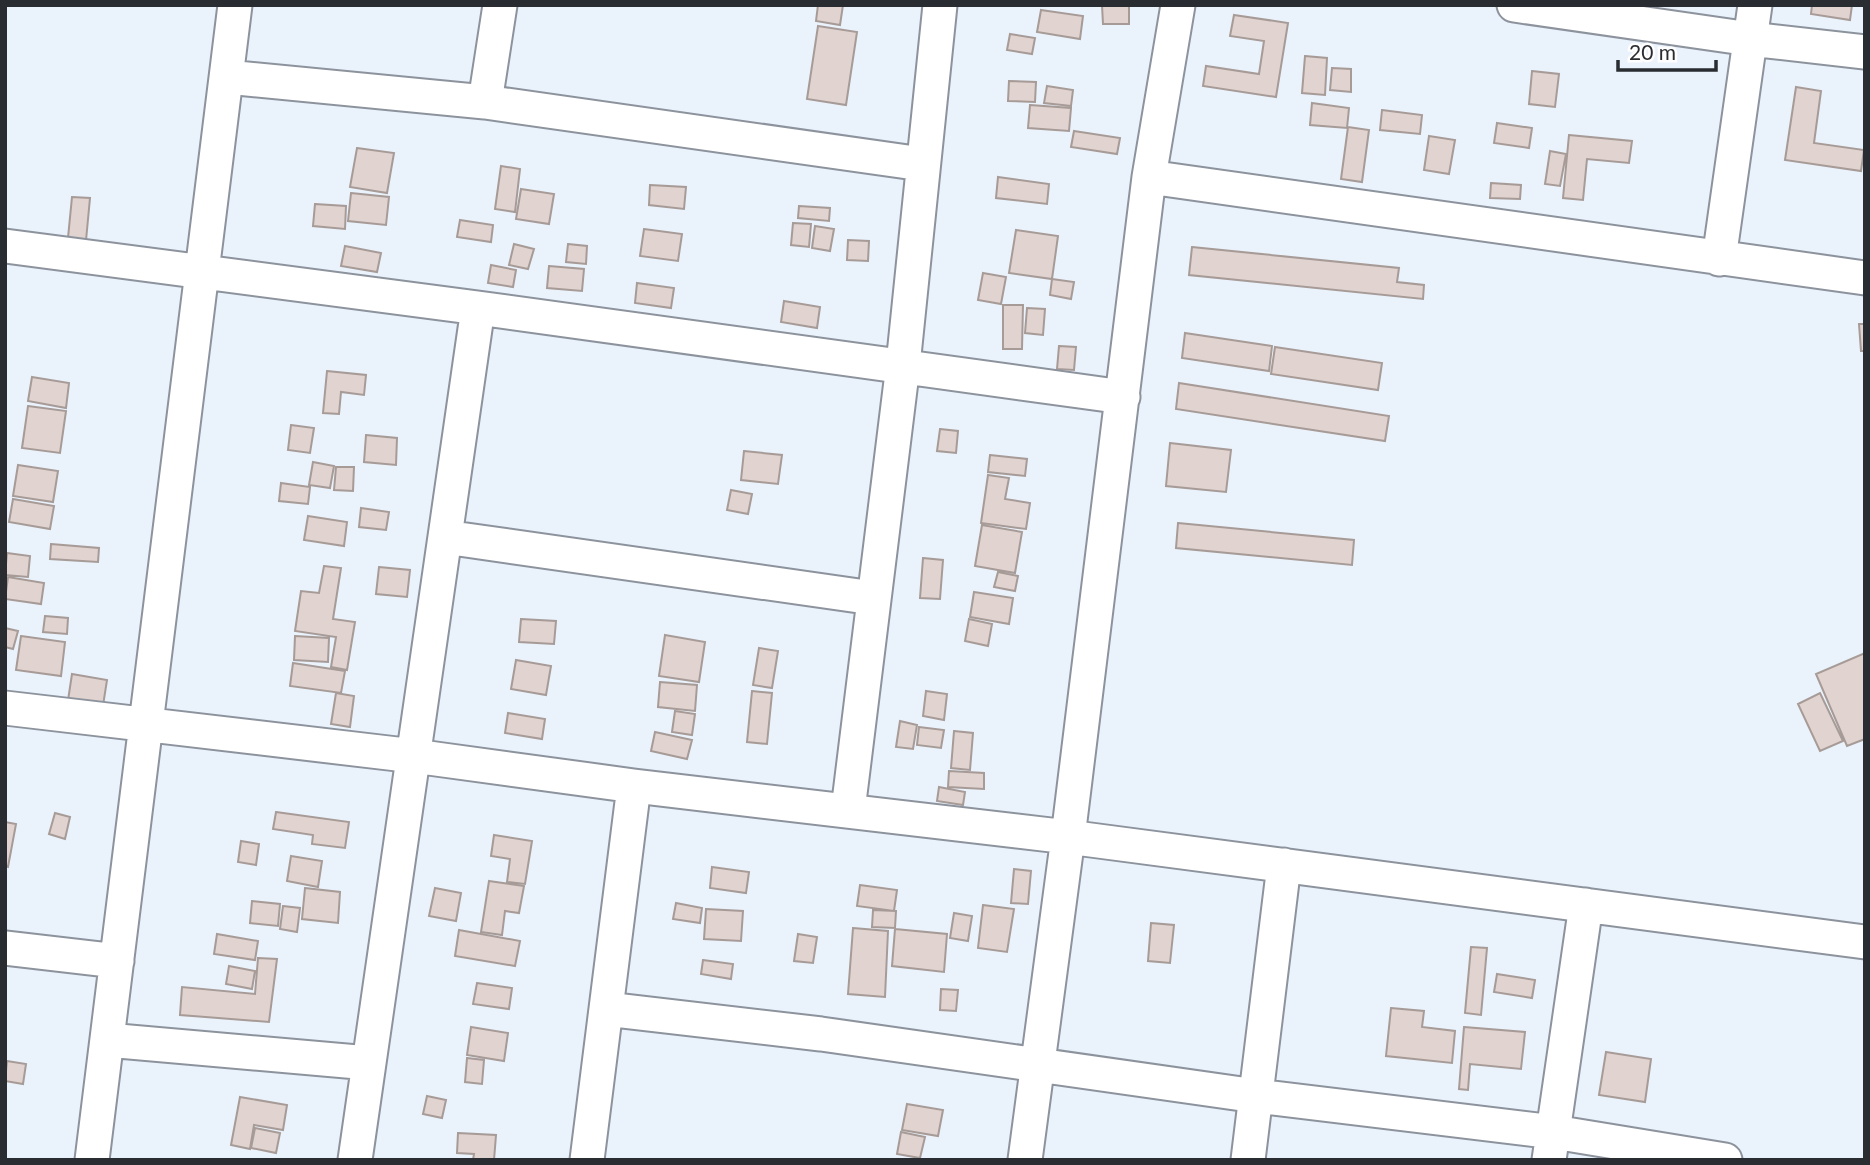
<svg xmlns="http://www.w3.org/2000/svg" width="1870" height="1165" viewBox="0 0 1870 1165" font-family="Lato,sans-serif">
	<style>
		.building { fill: #e1d3d0; stroke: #a79b97; stroke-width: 2 }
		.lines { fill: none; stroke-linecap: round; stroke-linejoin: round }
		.minor-casing { stroke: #8d939d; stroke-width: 37 }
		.minor { stroke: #fff; stroke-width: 33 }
	</style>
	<rect width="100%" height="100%" fill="#eaf2fc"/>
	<path class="building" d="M818,5H843L840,25L816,21Z
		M1102,5H1129V24H1103Z
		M1812,5H1852L1850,20L1811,14Z
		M1041,10L1083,16L1080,39L1037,32Z
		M1234,15L1288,23L1276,97L1203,86L1206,66L1259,74L1264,41L1230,36Z
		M818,26L857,32L846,105L807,99Z
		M1010,34L1035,38L1032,54L1007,50Z
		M1305,56L1327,58L1325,95L1302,93Z
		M1332,68L1351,69V92L1330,90Z
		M1532,71L1559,74L1555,107L1529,104Z
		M1009,81L1036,82L1035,102L1008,101Z
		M1047,86L1073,90L1071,106L1044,103Z
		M1796,87L1821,91L1814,143L1864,150L1861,171L1785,160Z
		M1312,103L1349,108L1347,128L1310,125Z
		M1030,105L1071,108L1069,131L1028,128Z
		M1382,110L1422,115L1420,134L1380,130Z
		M1497,123L1532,128L1529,148L1494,143Z
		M1348,127L1369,130L1362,182L1341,179Z
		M1074,131L1120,138L1117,154L1071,147Z
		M1569,135L1632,141L1629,163L1587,159L1583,200L1563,198Z
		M1429,136L1455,140L1449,174L1424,170Z
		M357,148L394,153L387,193L350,187Z
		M1550,151L1566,154L1560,186L1545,184Z
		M501,166L520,169L515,212L495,209Z
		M998,177L1049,184L1047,204L996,198Z
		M1491,183L1521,185L1520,199L1490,198Z
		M650,185L686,187L684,209L649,205Z
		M521,189L554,194L549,224L516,219Z
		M351,193L389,197L386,225L348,221Z
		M72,197L90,198L85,251L67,248Z
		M315,204L346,206L345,229L313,226Z
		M799,206L830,208L829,221L798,218Z
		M460,220L493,225L491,242L457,237Z
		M793,223L811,224L809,247L791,245Z
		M815,226L834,229L830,251L812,248Z
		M644,229L682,234L678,261L640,256Z
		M1016,230L1058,236L1052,279L1009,273Z
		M848,240L869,241L868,261L847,260Z
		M514,244L534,249L528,269L509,265Z
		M568,244L587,246L586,264L566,262Z
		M345,246L381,253L377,272L341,266Z
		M1192,247L1399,268L1397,282L1424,285L1423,299L1189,275Z
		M491,265L516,270L513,287L488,283Z
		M549,266L584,269L582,291L547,288Z
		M983,273L1006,277L1001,304L978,300Z
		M1052,279L1074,282L1071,299L1050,295Z
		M637,283L674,288L671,308L635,303Z
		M784,301L820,307L817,328L781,322Z
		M1003,305H1023L1022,349H1003Z
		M1027,308L1045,309L1043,335L1025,333Z
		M1859,324H1865V351H1861Z
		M1185,333L1272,346L1269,371L1182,358Z
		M1059,346L1076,347L1074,370L1057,369Z
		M1275,347L1382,363L1378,390L1271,374Z
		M327,371L366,375L364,395L341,392L339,414L323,413Z
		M32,377L69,383L66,408L28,401Z
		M1179,383L1389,416L1385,441L1176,409Z
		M28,406L66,411L60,453L22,448Z
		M291,425L314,428L310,453L288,450Z
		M940,429L958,431L956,453L937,451Z
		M366,435L397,438L396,465L364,462Z
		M1170,443L1231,450L1226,492L1166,486Z
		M744,451L782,455L778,484L741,480Z
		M990,455L1027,459L1025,476L988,472Z
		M313,462L334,466L330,488L309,485Z
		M18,465L58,471L53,502L13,496Z
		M336,467H354L353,491L334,490Z
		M988,475L1009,478L1005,499L1030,503L1026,529L981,523Z
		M281,483L310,487L308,504L279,501Z
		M731,490L752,494L748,514L727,510Z
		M13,499L54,506L50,529L9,522Z
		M361,508L389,512L386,530L359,527Z
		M308,516L347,522L344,546L304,540Z
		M1178,523L1354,540L1352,565L1176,548Z
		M982,525L1022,532L1015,573L975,566Z
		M51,544L99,548L98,562L50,559Z
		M7,553L30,556L28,577L5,575Z
		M923,558L943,560L940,599L920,598Z
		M324,566L341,568L333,619L355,622L347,670L331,667L336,637L295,631L301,591L319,593Z
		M379,567L410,570L407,597L376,594Z
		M998,572L1018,576L1015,591L994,587Z
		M8,577L44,583L41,604L5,599Z
		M974,592L1013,598L1009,624L970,617Z
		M45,616L68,618L67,634L43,632Z
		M521,619L556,621L554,644L519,642Z
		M969,619L992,624L988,646L965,641Z
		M5,628L18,631L13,649L5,647Z
		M665,635L705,642L699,682L659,676Z
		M21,636L65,642L61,676L16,670Z
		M295,636L329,638L328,662L294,660Z
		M759,648L778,651L772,688L753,685Z
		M1865,653V739L1847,746L1816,674Z
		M516,660L551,666L546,695L511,689Z
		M293,663L345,671L341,693L290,686Z
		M72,674L107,680L102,712L67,707Z
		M660,682L697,685L695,711L658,707Z
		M752,691L772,693L767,744L747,742Z
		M926,691L947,694L944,720L923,716Z
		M336,693L354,696L350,727L331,724Z
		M1820,693L1843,741L1820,751L1798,704Z
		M675,711L695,714L692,735L672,732Z
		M508,713L545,719L542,739L505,733Z
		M900,721L917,725L913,749L896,747Z
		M919,727L944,730L941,748L917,745Z
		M954,731L973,733L970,770L951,768Z
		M655,732L692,740L687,759L651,751Z
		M949,771L984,773V789L948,787Z
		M939,787L965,792L963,805L937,801Z
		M276,812L349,822L345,848L312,844L313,835L273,829Z
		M55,813L70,817L65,839L49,834Z
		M5,822L16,824L8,867L5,866Z
		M494,835L532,841L525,884L507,882L510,859L491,856Z
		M241,841L259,844L256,865L238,862Z
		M291,856L322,861L318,887L287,881Z
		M712,867L749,872L746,893L710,888Z
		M1014,869L1031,871L1028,904L1011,903Z
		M489,881L524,886L519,913L505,911L502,935L481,932Z
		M860,885L897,890L894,911L857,906Z
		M305,888L340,892L338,923L302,919Z
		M435,888L461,893L456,921L429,916Z
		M252,901L280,904L278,926L250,923Z
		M676,903L702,908L700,923L673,919Z
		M983,905L1014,909L1007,952L978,948Z
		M283,906L300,908L297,932L280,929Z
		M706,909L743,911L741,941L704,939Z
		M873,910L896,911L895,928L872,927Z
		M954,913L972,916L968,941L950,938Z
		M1151,923L1174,925L1170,963L1148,961Z
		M853,928L888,931L885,997L848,994Z
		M895,929L947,934L944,972L892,966Z
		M459,930L520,941L515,966L455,956Z
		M217,934L258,941L255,960L214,954Z
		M798,934L817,937L813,963L794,961Z
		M1471,947L1487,948L1481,1015L1465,1013Z
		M258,958L277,959L269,1022L180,1015L182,987L255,994Z
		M703,960L733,964L731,979L701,974Z
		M229,966L255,971L252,989L226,984Z
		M1497,974L1535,980L1532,998L1494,992Z
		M477,983L512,988L509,1009L473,1004Z
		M941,989L958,990L956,1011L940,1010Z
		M1391,1008L1424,1011L1422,1027L1455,1031L1452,1063L1386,1056Z
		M471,1027L508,1033L504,1061L467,1055Z
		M1464,1027L1525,1032L1521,1069L1470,1064L1468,1090L1459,1089Z
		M1606,1052L1651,1059L1645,1102L1599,1095Z
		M467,1058L484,1060L482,1084L465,1082Z
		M7,1061L26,1064L23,1084L5,1081Z
		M427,1096L446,1100L442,1118L423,1114Z
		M240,1097L287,1105L283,1130L254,1125L250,1149L231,1145Z
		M907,1104L943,1110L938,1136L902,1130Z
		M255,1128L280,1133L276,1153L251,1148Z
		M901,1132L925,1137L920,1158L897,1154Z
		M458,1133L496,1135L494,1160H473L474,1154L457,1153Z"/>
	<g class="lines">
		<defs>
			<path id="minor" d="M1514,5L1750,39L1865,52
				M227,77L485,102L922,164
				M485,102L500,5
				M1149,177L1865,278
				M5,246L478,308L1123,397
				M1719,259L1755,5
				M445,537L873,598
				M5,708L414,756L634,786L1068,837L1865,942
				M848,810L903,365L940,5
				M5,948L117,961
				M606,1009L821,1034L1256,1096L1554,1132L1725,1160
				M107,1040L369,1063
				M92,1160L235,5
				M355,1160L478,308
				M587,1160L634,786
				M1025,1160L1068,837L1149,177L1178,5
				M1248,1160L1284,865
				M1549,1160L1586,905"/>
		</defs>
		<use href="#minor" class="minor-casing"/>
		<use href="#minor" class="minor"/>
	</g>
	<rect width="1870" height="1165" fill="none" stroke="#292c30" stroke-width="14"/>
	<path d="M1618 60v10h98v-10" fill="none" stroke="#292c30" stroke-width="3.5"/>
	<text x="1629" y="60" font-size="21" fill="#292c30" stroke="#fefefe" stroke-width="5" paint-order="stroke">20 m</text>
</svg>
